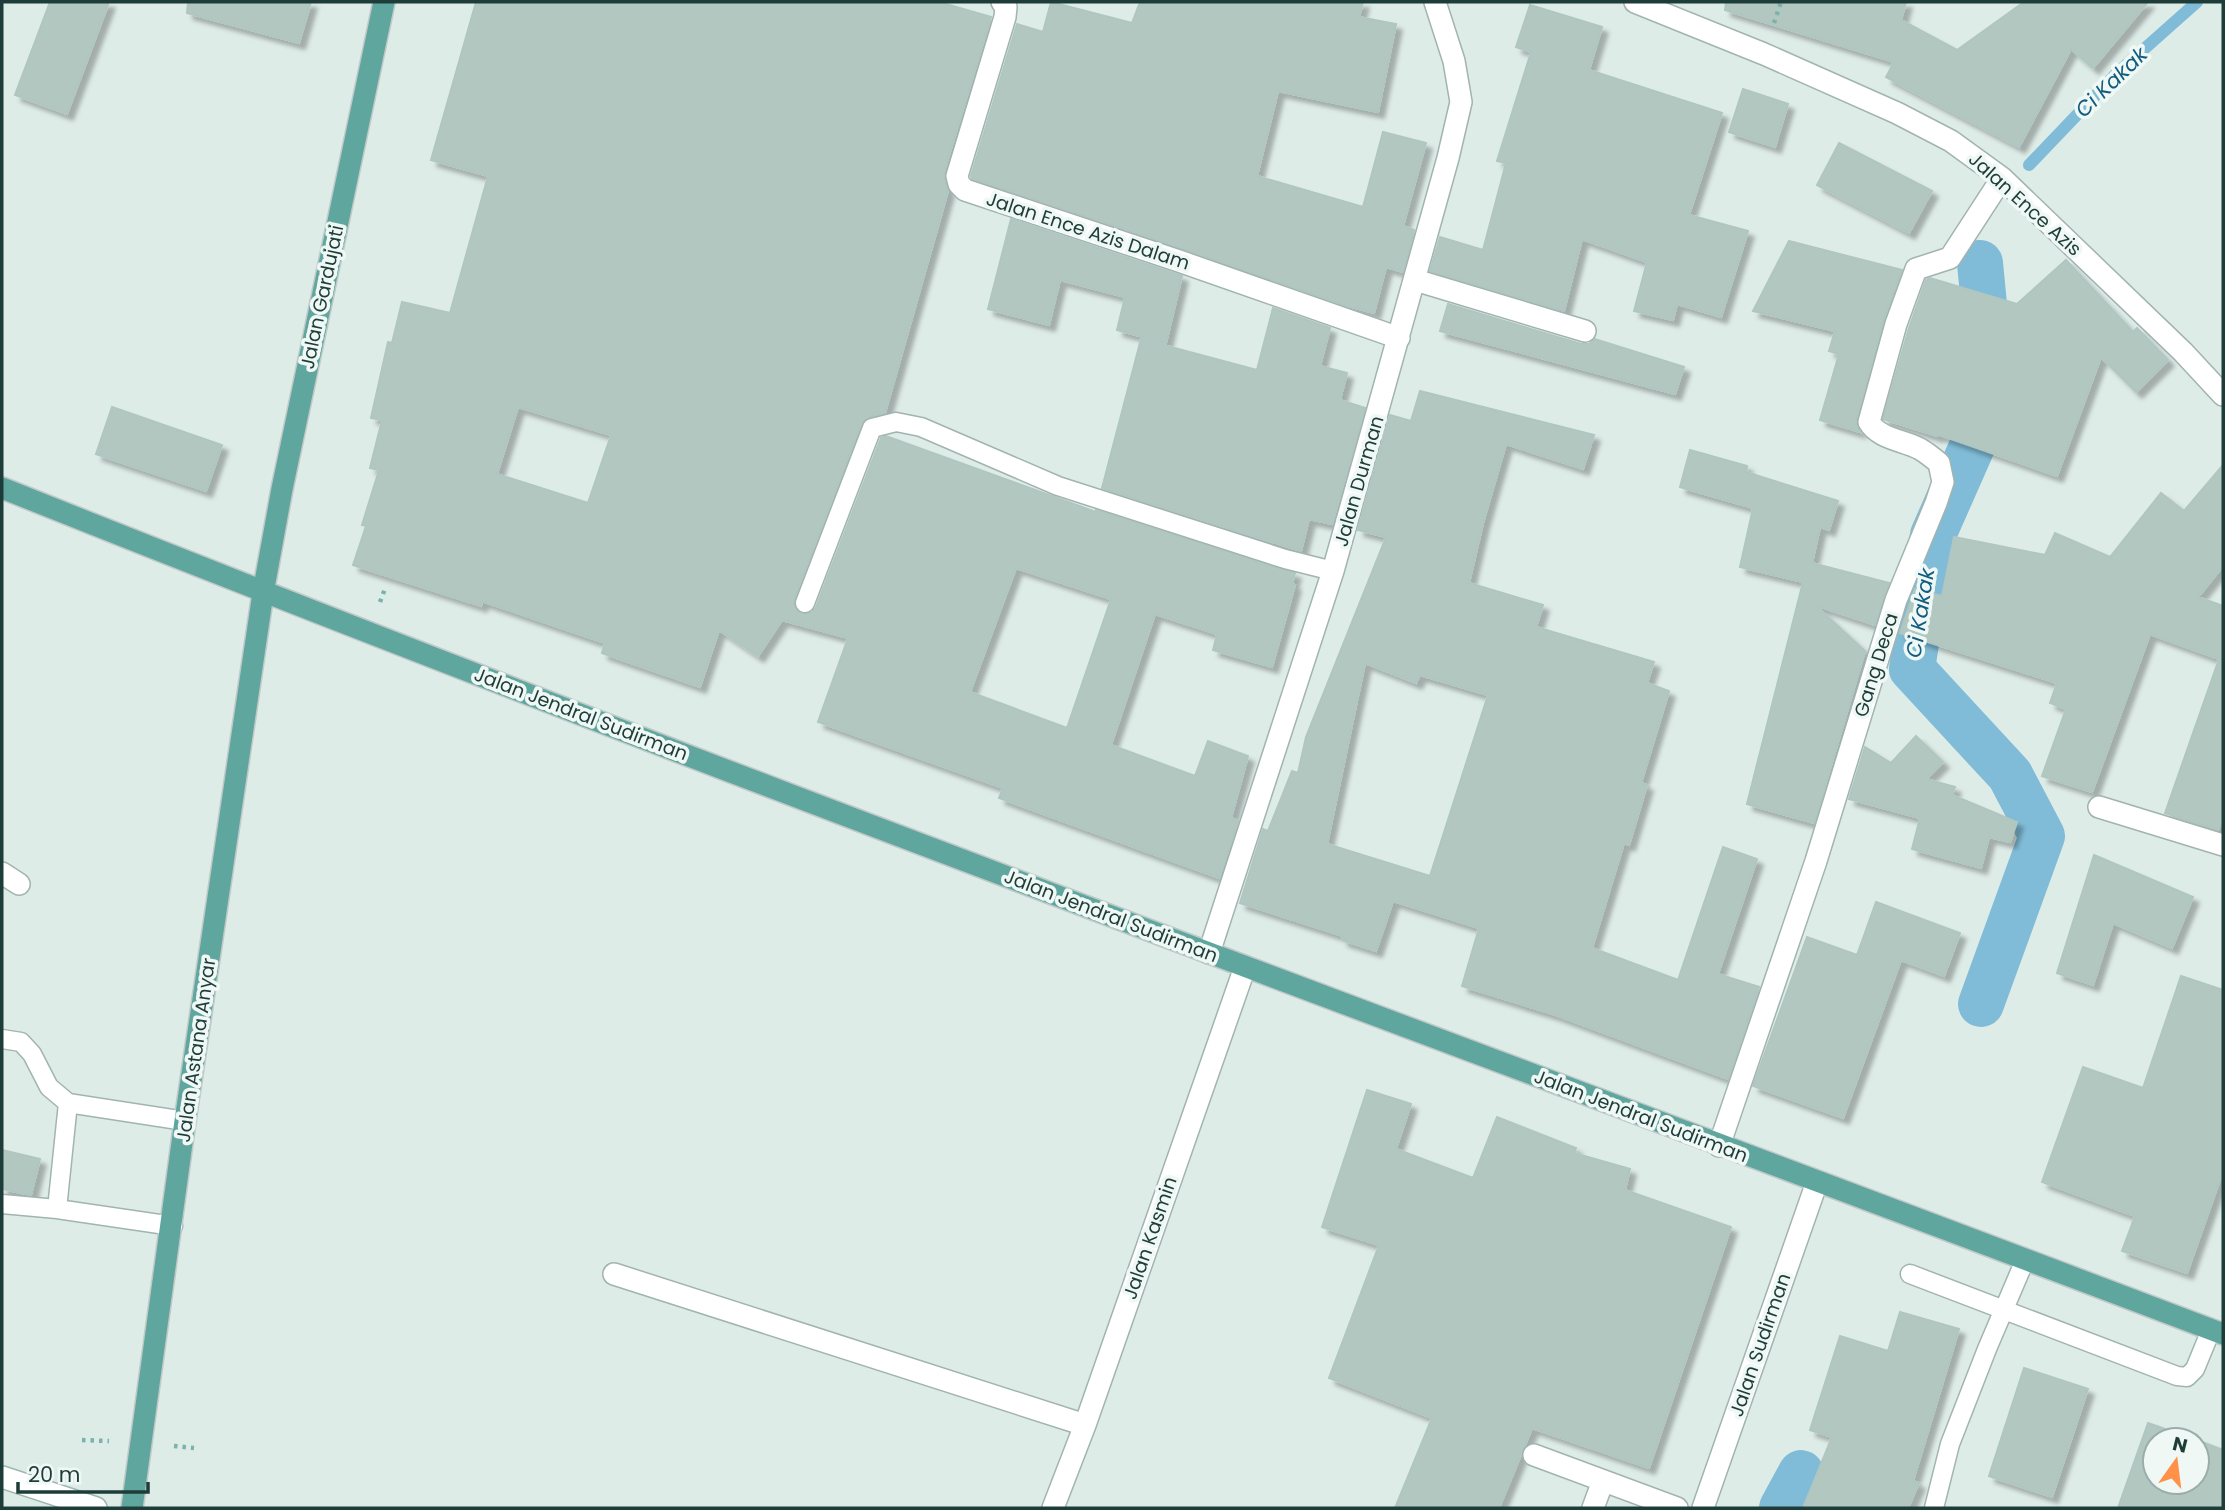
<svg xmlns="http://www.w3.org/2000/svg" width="2225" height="1510" viewBox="0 0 2225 1510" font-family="Poppins,sans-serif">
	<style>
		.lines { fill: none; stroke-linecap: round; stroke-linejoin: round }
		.stream { stroke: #80bcd7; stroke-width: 12 }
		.canal { stroke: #80bcd7; stroke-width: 46 }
		.building { fill: #b3c7c1; stroke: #b0c6c0; stroke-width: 2; fill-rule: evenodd; filter: url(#shadow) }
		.service-casing { stroke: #a1b4b0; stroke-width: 21 }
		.pedestrian-casing { stroke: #a1b4b0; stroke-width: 24 }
		.minor-casing { stroke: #a1b4b0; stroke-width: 24 }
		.secondary-casing { stroke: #9cb8b2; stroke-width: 24 }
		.primary-casing { stroke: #c0c9c8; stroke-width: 24 }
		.path { stroke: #7bb3aa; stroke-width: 4.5; stroke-dasharray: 3.5 5; stroke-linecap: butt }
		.service { stroke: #fff; stroke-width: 18 }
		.pedestrian { stroke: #fff; stroke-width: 21 }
		.minor { stroke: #fff; stroke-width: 21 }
		.secondary { stroke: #fff; stroke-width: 21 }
		.primary { stroke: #5ea69e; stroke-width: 21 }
		.labels { text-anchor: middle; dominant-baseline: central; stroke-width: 7; stroke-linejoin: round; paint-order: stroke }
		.street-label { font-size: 19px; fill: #1e3d39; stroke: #eff8f5 }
		.water-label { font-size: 21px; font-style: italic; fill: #125c7f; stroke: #eff8f5 }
	</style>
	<defs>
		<filter id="shadow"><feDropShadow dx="6" dy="6" stdDeviation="2" flood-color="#0004"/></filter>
	</defs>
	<rect width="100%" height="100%" fill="#deece8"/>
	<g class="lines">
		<path class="stream" d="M2029,165L2116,74L2197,2"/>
		<path class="canal" d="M1980,263L1993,399L1933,535L1912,669L2010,775L2042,836L1981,1004
			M1782,1508L1801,1473"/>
	</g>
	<path class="building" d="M50,2H109L67,114L15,95Z
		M188,2H311L299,43L187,13Z
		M476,2H939L991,17L944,172V179L948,191L885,413L869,417L861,424L794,599V605L800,613L806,614L812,612L816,607L881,438L886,436L1096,512V510L1295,573L1292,584L1295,585L1272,667L1213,650L1217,634L1155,614L1111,745L1195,776L1208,741L1248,756L1231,818L1238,821L1219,878L999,798L1003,788L818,722L848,638L782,620L758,656L719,630L700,687L602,653L605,643L482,601L481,606L353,565L366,526L362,525L379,470L370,468L382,420L371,418L388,342L392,343L402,302L450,313L488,176L431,160ZM518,407L611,435L588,503L497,474ZM1016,568L1111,599L1067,728L970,692Z
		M1051,2L1132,23L1140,2H1363L1359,17L1396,24L1378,112L1278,91L1257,176L1363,207L1383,132L1426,143L1403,226L1414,230L1403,272L1386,267L1374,313L1341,304L1183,249L972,179L971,176L1017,24L1043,32Z
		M1726,2H1906L1901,20L1957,50L2024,2H2148L2093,68L2071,49L2019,147L1886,77L1894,62L1725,10Z
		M1530,5L1602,27L1589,70L1722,113L1689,215L1748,231L1721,317L1677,304L1673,320L1634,311L1647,262L1582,239L1564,311L1430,271L1440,237L1483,250L1506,163L1497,161L1531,52L1516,47Z
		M1743,89L1788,104L1775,147L1729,132Z
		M1839,143L1932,191L1909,233L1817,185Z
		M1011,219L1182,276L1166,343L1117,330L1125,297L1060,280L1049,325L988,309Z
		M1789,241L1902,270L1883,321L1856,419V425L1860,432L1820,420L1839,354L1829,351L1835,331L1753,311Z
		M2066,260L2133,332L2137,328L2168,360L2136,392L2101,357L2057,476L1937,434V436L1883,419L1909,328L1926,280L1930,278L2017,304Z
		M1448,304L1581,344H1589L1595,339L1684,367L1675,394L1440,331Z
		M1273,308L1330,328L1320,366L1347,373L1340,400L1365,408L1332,524L1309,519L1301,551L1102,488L1141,339L1257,370Z
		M1420,391L1594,435L1583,469L1506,444L1483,523L1469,583L1543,605L1536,627L1654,662L1647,683L1669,691L1641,783L1647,785L1629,845L1624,843L1592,948L1678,980L1723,847L1757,859L1718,974L1759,987L1728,1079L1556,1015L1462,986L1479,928L1393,901L1376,951L1342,940L1343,936L1240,903L1263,829L1268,831L1292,771L1298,773L1306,737L1386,537L1358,530L1390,415L1411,421ZM1365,663L1416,683L1420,675L1488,695L1430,876L1327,844Z
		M112,407L222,445L206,491L96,454Z
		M1690,450L1747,466L1746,472L1838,501L1829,530L1820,527L1812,563L1889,583L1875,625L1815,605L1865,651L1814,823L1747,804L1803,582L1740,567L1753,508L1680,487Z
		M2223,465V566L2198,597L2223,606V816L2218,830L2165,813L2219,659L2150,634L2092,792L2042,776L2066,709L2050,703L2057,683L1900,633L1915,589L1942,596L1954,537L2045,555L2055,533L2110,557L2161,493L2184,511Z
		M1916,736L1943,762L1926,779L1955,787L1952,795L2017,822L2010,842L1989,837L1981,868L1912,849L1920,818L1849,799L1865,747L1891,763Z
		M2094,855L2193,897L2172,948L2113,923L2093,985L2057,973Z
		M1876,902L1960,933L1944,976L1901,960L1843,1118L1753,1086L1807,937L1857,955Z
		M2181,976L2223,990V1171L2187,1273L2122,1251L2135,1216L2042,1182L2083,1067L2143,1088Z
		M1367,1090L1411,1104L1396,1149L1473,1178L1497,1117L1576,1148L1574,1153L1630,1169L1625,1190L1731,1227L1649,1468L1532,1428L1499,1508H1395L1432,1418L1329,1378L1379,1245L1322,1227Z
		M2,1150L40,1159L31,1195L2,1189Z
		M1900,1312L1959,1329L1913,1481L1919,1483L1908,1508H1803L1832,1437L1810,1430L1840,1336L1888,1351Z
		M2024,1368L2088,1389L2052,1497L1989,1476Z
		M2148,1423L2196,1440H2155V1482H2197V1440L2223,1450V1508H2118Z"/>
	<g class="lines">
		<defs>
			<path id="service" d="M805,603L872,428L896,422L921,427L1058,486L1285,559L1333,571
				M2,1039L21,1042L32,1054L49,1087L68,1103L185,1121
				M2,1204L57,1209L173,1226
				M57,1209L68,1103
				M1910,1274L2177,1376L2187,1377L2195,1369L2211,1330
				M1934,1508L1950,1444L1987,1349L2025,1260"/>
			<path id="pedestrian" d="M1534,1455L1677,1508
				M1593,1508L1603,1481
				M1703,1508L1817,1182"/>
			<path id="minor" d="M1002,2L1006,7L1005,17L957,176L959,184L965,190L1179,261L1399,338
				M1635,2L1764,54L1897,113L1951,141L2002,178L2183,352L2223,395
				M1415,280L1585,331
				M2099,807L2223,845
				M2,873L19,884
				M1209,953L1333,571L1448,158L1461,102L1454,61L1435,2
				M1719,1146L1816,861L1896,600L1936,503L1943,482L1939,463C1933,458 1927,453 1920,449C1903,440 1879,439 1869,422L1896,324L1916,269L1950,258L2002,178
				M614,1274L1085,1425
				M1053,1508L1085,1425L1245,967"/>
			<path id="secondary" d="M2,1477L96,1508"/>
			<path id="primary" d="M2,488C738,782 1482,1053 2223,1334
				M132,1508L185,1121L263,593L282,489L384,2"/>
		</defs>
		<use href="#service" class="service-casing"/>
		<use href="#pedestrian" class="pedestrian-casing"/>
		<use href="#minor" class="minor-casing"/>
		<use href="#secondary" class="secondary-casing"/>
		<use href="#primary" class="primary-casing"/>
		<path class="path" d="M1774,23L1781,2
			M380,602L386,586
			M82,1440L109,1441
			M174,1446L194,1448"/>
		<use href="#service" class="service"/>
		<use href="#pedestrian" class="pedestrian"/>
		<use href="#minor" class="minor"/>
		<use href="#secondary" class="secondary"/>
		<use href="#primary" class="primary"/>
	</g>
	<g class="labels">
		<g class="street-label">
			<text transform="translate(2025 204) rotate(42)">Jalan Ence Azis</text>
			<text transform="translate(1088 231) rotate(18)">Jalan Ence Azis Dalam</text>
			<text transform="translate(322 297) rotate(-78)">Jalan Gardujati</text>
			<text transform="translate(1359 481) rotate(-74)">Jalan Durman</text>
			<text transform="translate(1876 665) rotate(-73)">Gang Deca</text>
			<text transform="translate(581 714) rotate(21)">Jalan Jendral Sudirman</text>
			<text transform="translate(1111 916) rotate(21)">Jalan Jendral Sudirman</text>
			<text transform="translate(196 1050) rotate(-82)">Jalan Astana Anyar</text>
			<text transform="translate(1641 1116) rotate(21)">Jalan Jendral Sudirman</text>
			<text transform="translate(1150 1238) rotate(-71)">Jalan Kasmin</text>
			<text transform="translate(1760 1345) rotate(-71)">Jalan Sudirman</text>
		</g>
		<g class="water-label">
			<text transform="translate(2111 82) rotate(-44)">Ci Kakak</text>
			<text transform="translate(1920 613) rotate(-81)">Ci Kakak</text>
		</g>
	</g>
	<rect width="2225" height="1510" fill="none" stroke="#1e3d39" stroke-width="7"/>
	<g transform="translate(2176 1461) rotate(14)"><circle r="33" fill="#eff8f5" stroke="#9badaa" stroke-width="2"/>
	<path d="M0-5L12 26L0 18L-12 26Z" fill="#ff9149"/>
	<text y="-10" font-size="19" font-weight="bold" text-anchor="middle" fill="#1e3d39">N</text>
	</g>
	<path d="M18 1482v10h130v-10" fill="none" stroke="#1e3d39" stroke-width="3.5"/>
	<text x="28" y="1482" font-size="21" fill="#1e3d39" stroke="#eff8f5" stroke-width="5" paint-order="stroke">20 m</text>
</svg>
